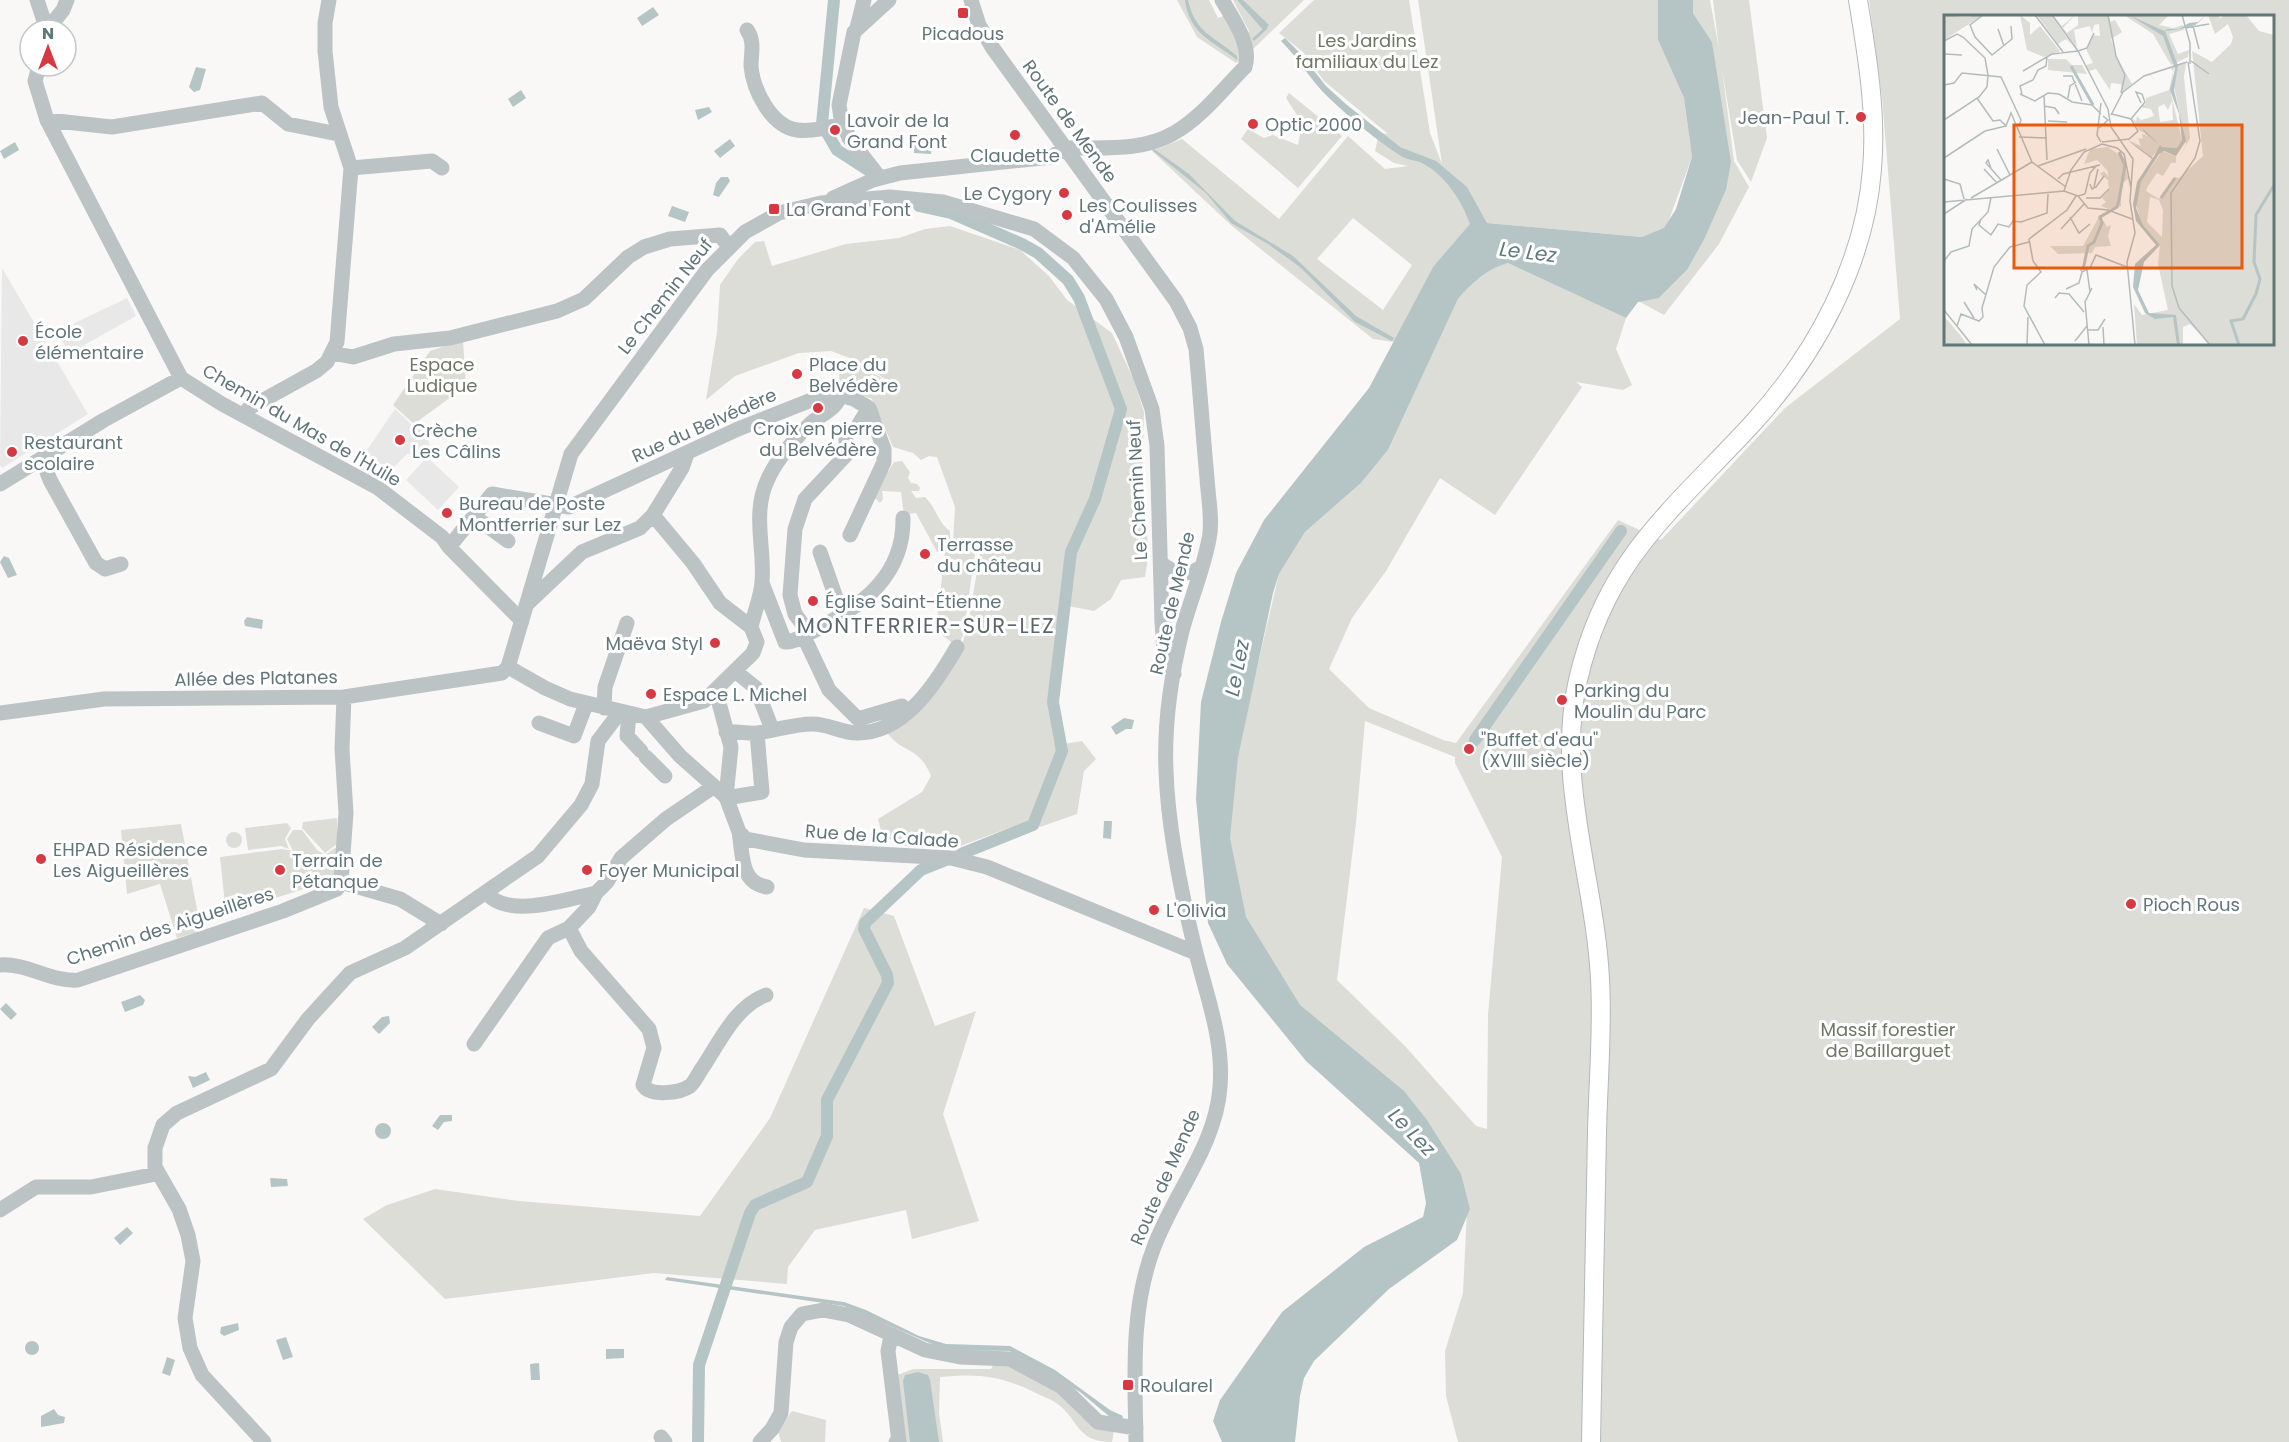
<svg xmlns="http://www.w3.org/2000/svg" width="2289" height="1442" viewBox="0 0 2289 1442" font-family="Poppins,sans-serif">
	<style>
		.built { fill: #e7e8e7 }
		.green { fill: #dbddd6; fill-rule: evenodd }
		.water { fill: #b5c5c5 }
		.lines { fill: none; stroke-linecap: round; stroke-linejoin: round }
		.stream { stroke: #b5c5c5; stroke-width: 3 }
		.canal { stroke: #b5c5c5; stroke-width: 12 }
		.major-casing { stroke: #b2b9bb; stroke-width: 20 }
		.minor { stroke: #bcc3c4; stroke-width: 15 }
		.major { stroke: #fff; stroke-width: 18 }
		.poi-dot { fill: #d73942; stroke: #fff; stroke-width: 2 }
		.labels { text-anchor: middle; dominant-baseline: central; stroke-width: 6; stroke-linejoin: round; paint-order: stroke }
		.poi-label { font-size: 18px; fill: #617679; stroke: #fff; text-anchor: start }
		.park-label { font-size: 18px; fill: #6e7865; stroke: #fff }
		.street-label { font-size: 18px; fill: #617679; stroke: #fff }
		.water-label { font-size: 20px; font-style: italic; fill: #607979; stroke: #fff }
		.quarter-label { font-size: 21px; letter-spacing: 1.5px; fill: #58686b; stroke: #fff }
		.inset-river { fill: none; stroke: #b5c5c5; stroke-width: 3 }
		.inset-road { fill: none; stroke: #b3bcbd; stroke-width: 1.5 }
		.view { fill: #e8590c; fill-opacity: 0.15; stroke: #e8590c; stroke-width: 3 }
		.inset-edge { fill: none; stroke: #617679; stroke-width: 3 }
	</style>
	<rect width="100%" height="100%" fill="#f9f8f7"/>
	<path class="built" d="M2,268L88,414L2,468L0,465Z
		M127,298L136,316L70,353L56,332Z
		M395,409L413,426L423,422L430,447L415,459L408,453L380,481L356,466Z
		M427,457L459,487L438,510L406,480Z"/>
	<path class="green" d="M1177,0H1209L1218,18L1226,15L1244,57L1236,63L1197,37Z
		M1233,0H1304L1253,49L1246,34L1249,31Z
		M1314,0H1409L1430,133L1442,164L1418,0H1658V40L1684,98L1692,157L1666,228L1642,237L1487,223L1433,267L1394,342L1373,339L1232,226L1152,151L1182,139L1279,219L1348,136L1385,169L1408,166L1394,163L1375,151L1379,133L1388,134L1324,81L1303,52L1279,33ZM1353,218L1412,265L1383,310L1317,259Z
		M1693,0H1710L1719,49L1713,0H1749L1767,138L1751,182L1737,160L1722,69L1734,161L1749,187L1719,244L1664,315L1638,301L1659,298L1687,270L1704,240L1726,190L1712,42L1693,13Z
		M1869,0H2289V1442H1458L1446,1396L1445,1351L1463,1293L1467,1210L1289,1010L1231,907L1227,795L1279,574L1305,532L1361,483L1388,450L1458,299L1472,283L1491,267L1508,263L1626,318L1616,349L1632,385L1623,390L1576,382L1582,387L1495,515L1440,478L1386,571L1352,618L1329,669L1369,708L1443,740L1456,743L1618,520L1661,540L1785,408L1900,319L1882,97ZM1946,16H2272V344H1946ZM1365,721L1455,757V763L1502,857L1488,1015L1487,1129L1476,1126L1405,1046L1337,980L1356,823Z
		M1289,93L1342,136L1298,188L1241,139L1248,129L1264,138L1273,135L1298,145L1302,123L1286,98Z
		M950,226L1020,250L1049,276L1067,300L1112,333L1133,378L1144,412L1142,497L1149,550L1145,577L1121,580L1111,599L1094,611L1068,606L1056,704L1064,744L1082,741L1096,759L1084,771L1077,814L1040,827L1023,823L952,849L903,846L882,835L878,819L922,792L931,776C918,744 902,755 886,731L961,649L969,620L980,552L976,547L963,635L957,647L936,630L945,551L937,552L916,513L908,514L903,509L901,492L882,491L883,499L880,503L876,499H869L883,472H888L894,462L902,461L910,472L908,478L911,483L917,484L920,488L919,491H911L916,498L925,497C936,507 938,523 950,531V543L953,544L955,507L937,457L929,456L921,460L913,453L893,447L872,399L859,394L885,379L858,361L831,351L799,353L735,376L706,400L717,332L720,285L738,259L755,242L764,241L772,266L846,244L899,238L925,229Z
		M463,340L466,386L414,424L393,405L430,351Z
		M838,360L856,363L882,378L854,393L840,388Z
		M337,818V844L325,853L302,828L303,822Z
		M287,823L291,828L285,839L289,849L281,846L248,850L245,828Z
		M181,824L201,931L177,938L160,884L127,894L121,830Z
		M293,830H302L317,850L325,855L338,846L337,883L325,888L322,883L226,914L220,857L282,849L293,851L287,839Z
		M226 840a8 8 0 1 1 16 0a8 8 0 1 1-16 0Z
		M864,908L894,916L935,1026L976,1011L943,1114L979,1221L912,1239L906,1210L815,1230L788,1267L787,1284L654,1273L445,1299L363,1219L387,1205L435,1189L519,1201L700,1216L770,1118Z
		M995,1362H1006L1055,1389L1082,1417L1114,1431L1112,1442C1077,1442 1079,1421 1059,1405C1053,1400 1044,1397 1038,1394C1002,1376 980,1373 940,1377L939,1413L943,1442H905L895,1376L913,1369H991Z
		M792,1411L826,1420L825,1442H781L778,1431Z"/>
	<path class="water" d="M1185,0H1188C1195,33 1214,36 1237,56V60C1213,41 1189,34 1185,0Z
		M1237,0H1243L1269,25L1264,31Z
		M1658,0H1693V13L1712,42L1731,162L1726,190L1704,240L1687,270L1659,298L1638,302L1626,318L1508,263C1486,269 1473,282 1458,299L1388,450L1361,483L1305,532L1279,574L1273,593L1238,757L1230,838L1246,917L1300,1005L1404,1091L1427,1120L1461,1174L1470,1209L1457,1240L1389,1289L1314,1361L1304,1378L1300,1396L1295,1442H1222L1213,1421L1220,1400L1282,1312L1364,1247L1423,1217L1426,1203L1419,1163L1306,1061L1227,964L1208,923L1196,799L1201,702L1221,622L1236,573L1264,520L1369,388L1433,267L1470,224C1462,201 1445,175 1422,163C1415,160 1407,160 1401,156C1376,140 1350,118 1329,98C1311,81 1299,59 1281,41L1285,38L1300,53L1326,86L1347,105L1400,147L1436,161L1467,187L1487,223L1642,237L1664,228L1676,209L1692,157L1684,98L1658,40Z
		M653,7L659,15L642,26L637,18Z
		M196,67L206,69L200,90L194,92L189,87Z
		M521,90L526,98L513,107L508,99Z
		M709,107L712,112L698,120L695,110Z
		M877,118L880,121L878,126L862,128L861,120Z
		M730,139L735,146L720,158L714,151Z
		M15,142L19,150L4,159L0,151Z
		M914,144L932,145L931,154L914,153Z
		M1154,149L1189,174L1235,221L1293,256L1356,316L1394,338L1392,341L1355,322L1300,267L1268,244L1231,223L1206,193L1152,150Z
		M721,177H728L730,181L719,197L713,195L716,183Z
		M672,206L689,212L685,222L668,216Z
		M4,556L9,558L17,575L8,578L0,562Z
		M247,617L263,620L262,629L245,626L244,621Z
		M1124,718L1134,720L1132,729H1126L1116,735L1111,727Z
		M1104,821H1112L1111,839L1103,838Z
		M140,995L145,1000L143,1005L125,1012L121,1002Z
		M6,1003L17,1014L11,1020L0,1009Z
		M389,1016L390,1023L379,1034L372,1027L382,1017Z
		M206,1072L210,1080L193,1088L188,1076L195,1077Z
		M440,1115H452V1121L444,1122L438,1130L432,1126Z
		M375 1131a8 8 0 1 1 16 0a8 8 0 1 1-16 0Z
		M270,1178L287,1179L288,1186L271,1187Z
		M127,1227L133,1233L120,1245L114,1238Z
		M667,1277L844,1302L866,1310L919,1336L946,1344L1010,1346L1055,1370L1110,1410L1123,1416L1122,1420L1110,1417L1080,1392L1010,1351L946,1350L844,1306L665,1280Z
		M238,1323L239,1330L224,1336L220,1333L221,1327Z
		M286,1337L293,1357L283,1360L276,1340Z
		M25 1348a7 7 0 1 1 14 0a7 7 0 1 1-14 0Z
		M606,1349H624V1358L606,1359Z
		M167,1357L175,1360L170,1376L162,1373Z
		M539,1363L540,1380H531L530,1364Z
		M918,1372L928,1375L930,1380L939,1442H910L903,1381L905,1375Z
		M54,1409L58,1415L65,1417L64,1423L41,1427V1416Z"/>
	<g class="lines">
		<path class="stream" d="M1254,39L1266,28"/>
		<path class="canal" d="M834,0L822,124L837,150L871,172
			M1475,740L1621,531
			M698,1442L699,1365L750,1213L755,1205L807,1182L827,1136V1100L888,983L887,975L864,929L865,923L921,870L1033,825L1062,751L1053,702L1071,552L1095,499L1121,409L1079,298L1068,280L1038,253L1022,244L951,213L919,206"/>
		<defs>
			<path id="major" d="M1591,1442C1593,1339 1595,1236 1597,1133C1598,1082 1603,1030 1600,979C1595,879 1555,780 1578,680C1606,558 1673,510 1753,423C1816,354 1865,263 1872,169C1877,114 1867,54 1858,0"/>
		</defs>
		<use href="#major" class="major-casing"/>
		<path class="minor" d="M37,0L47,30
			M971,0L979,25L992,47L1176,301L1190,328L1196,349C1200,391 1203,435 1207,478C1208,497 1213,520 1209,539C1203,571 1190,601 1182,631C1171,676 1164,725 1166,771C1168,830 1181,892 1195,949C1206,994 1224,1039 1220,1087C1216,1145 1174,1193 1154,1247C1130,1309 1135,1377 1136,1442
			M857,28L864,0
			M47,30L63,10L67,0
			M747,30C755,41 751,53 751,66C753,90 771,126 797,130C812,132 828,128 842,124
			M39,66L35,81L47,120L181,378L222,404L378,488L442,537L449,547L522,621
			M47,120L112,127L262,103L288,124L338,134
			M1065,148C1101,147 1142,152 1174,133C1201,118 1223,89 1245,67C1252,45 1233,19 1222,0
			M351,168L432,161L442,168
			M880,178L849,138L841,118L839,105L854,32L889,0
			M833,198L873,180L900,173L1052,157L1065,148
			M332,353L353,357L394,344L450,338L557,311L584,299L628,257L644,247L670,239L720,235L729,247
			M244,416L249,408L316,371L327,362L337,342L351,168L331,107L325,51V23L329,0
			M859,424L869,408
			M42,459L50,480L96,563L105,569L121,564
			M0,484L104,420L181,378
			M475,517L508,541
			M850,535L884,462V449L869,408
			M449,547L492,494L569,507L738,429L814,399L837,394L854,399L869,408
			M820,552L842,615
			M1161,563C1174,574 1187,577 1201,567
			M762,583L785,642C796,642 809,633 819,628C865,604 904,574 903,518
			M527,604L582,552L640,528L653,515L682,468L687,454
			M1162,622L1164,653L1174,674
			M751,627C754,613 761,597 762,582C765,549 752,514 767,481C776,460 792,442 808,426C818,415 837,410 840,395
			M809,633L795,614L790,595L795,529L805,499L846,455V440
			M803,635L829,690L858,719L902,706L905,714
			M508,667L571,454L707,270L745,232L779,213L821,203L890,197L943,202L1034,229L1073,258L1106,299L1126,337L1152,409L1157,446L1162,622L1169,632L1180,640
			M508,667L545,688L570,699L646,717L704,701L753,653L757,642L751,627L720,603L693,563L653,515
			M735,671L756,688L772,729
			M716,692L731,747L726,797
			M604,708L605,687L627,623
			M0,713L104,699L344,697L502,673L508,667
			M629,714L627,736L641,751
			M646,717L680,756L726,797L739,832L746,839L804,850L951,858L987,867L1196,953
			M539,723L574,736L586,704
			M726,732C737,731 748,734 758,733C776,730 794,724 813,724C828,724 842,733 857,733C905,733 936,683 957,647
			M646,757L665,776
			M726,798L762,792L757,733
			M739,832C743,855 740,883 767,887
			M341,882L400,899L441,924
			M486,892C506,920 567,899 596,893
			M569,928L581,951L649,1029L654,1048L643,1085C650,1097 680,1093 690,1086C695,1082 699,1072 703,1067C720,1041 736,1006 766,995
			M0,965C27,963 51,982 78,980L283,911L337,889L341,882L346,813L342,749L344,697
			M474,1044L548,938L569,928L589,907L596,893L607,882L621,858L666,819L713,787
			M0,1210L36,1187H91L156,1174
			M891,1336L888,1351L899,1442H896
			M661,1437L665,1442
			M264,1442L202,1375L190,1348L185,1318L193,1261L188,1235L179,1209L155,1167V1148L163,1125L177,1113L271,1069L308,1019L350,973L405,948L538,856L581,805L592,784L598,741L620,712
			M760,1442L772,1429L781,1413L786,1342L791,1327L802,1314L823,1310L849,1315L925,1350L960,1357L1010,1359L1062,1387L1098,1422L1136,1428"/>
		<use href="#major" class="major"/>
	</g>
	<g class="poi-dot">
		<rect x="957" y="7" width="12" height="12" rx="3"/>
		<circle cx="1861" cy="117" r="6"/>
		<circle cx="1253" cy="124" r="6"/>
		<circle cx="835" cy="130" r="6"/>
		<circle cx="1015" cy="135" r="6"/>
		<circle cx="1064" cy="193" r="6"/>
		<rect x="768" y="203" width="12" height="12" rx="3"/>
		<circle cx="1067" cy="215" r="6"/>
		<circle cx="23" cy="341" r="6"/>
		<circle cx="797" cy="374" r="6"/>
		<circle cx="818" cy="408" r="6"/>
		<circle cx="400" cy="440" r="6"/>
		<circle cx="12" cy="452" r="6"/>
		<circle cx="447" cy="513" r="6"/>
		<circle cx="925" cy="554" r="6"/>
		<circle cx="813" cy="601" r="6"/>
		<circle cx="715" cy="643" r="6"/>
		<circle cx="651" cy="694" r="6"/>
		<circle cx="1562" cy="700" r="6"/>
		<circle cx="1469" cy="749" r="6"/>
		<circle cx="41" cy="859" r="6"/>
		<circle cx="280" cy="870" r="6"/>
		<circle cx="587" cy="870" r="6"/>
		<circle cx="2131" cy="904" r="6"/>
		<circle cx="1154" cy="910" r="6"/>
		<rect x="1122" y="1379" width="12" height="12" rx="3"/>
	</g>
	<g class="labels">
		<g class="poi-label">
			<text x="963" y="33" text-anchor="middle">Picadous</text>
			<text x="1849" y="117" text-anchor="end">Jean-Paul T.</text>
			<text x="847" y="120">Lavoir de la<tspan x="847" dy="21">Grand Font</tspan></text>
			<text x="1265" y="124">Optic 2000</text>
			<text x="1015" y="155" text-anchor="middle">Claudette</text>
			<text x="1052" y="193" text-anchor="end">Le Cygory</text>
			<text x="1079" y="205">Les Coulisses<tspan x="1079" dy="21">d'Amélie</tspan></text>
			<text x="786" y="209">La Grand Font</text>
			<text x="35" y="331">École<tspan x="35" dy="21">élémentaire</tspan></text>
			<text x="809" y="364">Place du<tspan x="809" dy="21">Belvédère</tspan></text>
			<text x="818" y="428" text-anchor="middle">Croix en pierre<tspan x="818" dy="21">du Belvédère</tspan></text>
			<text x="412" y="430">Crèche<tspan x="412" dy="21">Les Câlins</tspan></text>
			<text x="24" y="442">Restaurant<tspan x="24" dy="21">scolaire</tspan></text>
			<text x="459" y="503">Bureau de Poste<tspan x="459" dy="21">Montferrier sur Lez</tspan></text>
			<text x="937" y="544">Terrasse<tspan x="937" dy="21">du château</tspan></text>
			<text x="825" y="601">Église Saint-Étienne</text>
			<text x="703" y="643" text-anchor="end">Maëva Styl</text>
			<text x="1574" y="690">Parking du<tspan x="1574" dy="21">Moulin du Parc</tspan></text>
			<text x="663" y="694">Espace L. Michel</text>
			<text x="1481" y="739">"Buffet d'eau"<tspan x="1481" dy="21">(XVIII siècle)</tspan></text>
			<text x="53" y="849">EHPAD Résidence<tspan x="53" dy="21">Les Aigueillères</tspan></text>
			<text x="292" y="860">Terrain de<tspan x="292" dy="21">Pétanque</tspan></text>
			<text x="599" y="870">Foyer Municipal</text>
			<text x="2143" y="904">Pioch Rous</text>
			<text x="1166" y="910">L'Olivia</text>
			<text x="1140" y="1385">Roularel</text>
		</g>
		<g class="park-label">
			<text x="1367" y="40">Les Jardins<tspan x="1367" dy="21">familiaux du Lez</tspan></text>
			<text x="442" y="364">Espace<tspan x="442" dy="21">Ludique</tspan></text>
			<text x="1888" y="1029">Massif forestier<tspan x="1888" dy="21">de Baillarguet</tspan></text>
		</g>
		<g class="street-label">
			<text transform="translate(1070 121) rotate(54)">Route de Mende</text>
			<text transform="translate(665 296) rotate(-52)">Le Chemin Neuf</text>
			<text transform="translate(302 425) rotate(30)">Chemin du Mas de l'Huile</text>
			<text transform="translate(704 425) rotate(-24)">Rue du Belvédère</text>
			<text transform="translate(1137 490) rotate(-93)">Le Chemin Neuf</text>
			<text transform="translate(1172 603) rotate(-77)">Route de Mende</text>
			<text transform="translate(256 678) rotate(-1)">Allée des Platanes</text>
			<text transform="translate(882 836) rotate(4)">Rue de la Calade</text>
			<text transform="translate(170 926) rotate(-18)">Chemin des Aigueillères</text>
			<text transform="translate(1165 1177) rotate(-66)">Route de Mende</text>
		</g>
		<g class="water-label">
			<text transform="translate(1528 252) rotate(7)">Le Lez</text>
			<text transform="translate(1237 668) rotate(-79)">Le Lez</text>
			<text transform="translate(1412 1132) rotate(46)">Le Lez</text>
		</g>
		<g class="quarter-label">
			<text x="926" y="625">MONTFERRIER-SUR-LEZ</text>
		</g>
	</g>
	<g transform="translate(1944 15)">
		<rect width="330" height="330" fill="#f9f8f7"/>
		<path d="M0,0L21,2L39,0L0,25ZM76,0L86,8V20L96,11L116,36L100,42L83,35ZM93,0H107L128,30L122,24L114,29ZM109,0L118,11L131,0L119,13L123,18L134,10V0H164L166,7L171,5L178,17L167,24L172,41L188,69L178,77L177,69L167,68L166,75L152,54L145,56L142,50L149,48L142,34L148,20L156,21L155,9L150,10L148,18L146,11L130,15L133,33ZM180,0H225L215,10L229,13L239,10L240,15L225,19L234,39L245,35L244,42L227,50L209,19ZM264,0H274L276,3L271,7L281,0H302L315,16L330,20V330H267L246,309L239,312V330H193L190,289L198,300L224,295L214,249L216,230L198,210L192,189L197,167L218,136L232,141V148H227L219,161L213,158L204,171L202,176L215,184L231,162L235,163L259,141L248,36L268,47L287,29L289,22L284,9L271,19ZM206,182L215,185L219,195L218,222L203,207ZM104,44H122L128,50H138L143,59L104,55ZM242,48L240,62L246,123L236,141L242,129L230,71L234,50ZM230,51L227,79L238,125L233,133L216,132L207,143L184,125L197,131L194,123L199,124L198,119L207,122L195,115L188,103L192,106L193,101L197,105L210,101L207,94L195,92L202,89V83L225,75L229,57L227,53L206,60L213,66L205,60ZM228,86L229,105L216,107L214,92L220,89L224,95ZM164,132L180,143L184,164L176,170L177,191L165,194L157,191L162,187L158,183L165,175L164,165L156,159L160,156L165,162L163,155L153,145L140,149L146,134ZM156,200L163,212L167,210L164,221L167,231L151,232L148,238L114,239L106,231H139ZM0,301L17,321L23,330H0Z" fill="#dbddd6" fill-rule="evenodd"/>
		<path d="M185,0L220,16L224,14H235L245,8L254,7L262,0L255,7L251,10L237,14L221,16L234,51L230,75L242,126L232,141L220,136L215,139L197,167L192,193L199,210L216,230L200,247L194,275L205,298L232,300L236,330H233L229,302L211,304L201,298L189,272L191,249L212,230L192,206L189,189L193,167L208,144L192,132L184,125L209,143L216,130L202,119L198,113L218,132L233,133L238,125L235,99L226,75L231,54L219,21Z" fill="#b5c5c5"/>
		<path class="inset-river" d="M127,51L149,90M217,183L231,163M139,255L144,231L150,227L158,208L156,202L173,192L175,185L181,150L175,137M295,330L287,306L299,304L312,279L316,264L310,247L312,200L330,170"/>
		<path class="inset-road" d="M39,0L26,10L31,22L48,40L68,24L67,11M91,0L119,37M108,0L134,36L164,94M164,0L172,41L181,60L177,78M238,0L246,28V49M249,11L255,34M241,13L265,9M55,17L54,14L60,31M0,26L13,19L19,22L41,43L44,60L43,72L35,82L0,105M134,36L143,33L150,18M0,39L18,40M247,46L265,59M244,47L256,126L251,143L227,178L228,271L235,293L266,330M79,56L108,39L134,36M119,61H128L138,86M0,70L10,68L18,58L57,62L77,105L75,112M76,79L91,86L104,78L115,79L128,87L148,90L157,99M78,79L76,71L89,65L94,55L102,51L103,42M100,81L103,145M33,83L49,106L56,105L62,111L67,98L88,147L122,172M124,83L126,71L132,67M157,88L153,120L157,127M100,91L111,93L115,99L113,95M164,94L167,112L189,144L186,186L191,218L183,247L191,330M167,100L179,77L200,61L243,47M187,104L201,87L198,79L192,77L197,88M104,106L123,107M155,113L164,105L159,101M75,122L103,123M158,127L185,124L194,116L187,104L168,99M53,134L66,160M0,143L41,116L62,111M94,151L142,134M47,153L44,145L42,148L57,165M40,154L53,168M0,164L16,169L20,184M114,164L119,159L156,150M146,169L148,174L152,172L160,161M150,172L154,154M120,176L127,155L140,137L158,129L173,133L180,139L187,173M120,176L134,181L141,179M141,179L146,158L153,150M134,181L144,193L164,195L188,204M27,183L88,147M142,183H156L165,174M0,187L120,176M0,199L23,184M126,202L135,218L146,209M37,204L35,210L47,220L54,209L65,212L69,206L77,207L103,198L104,179M117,214L141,188M0,246L7,237L25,231L28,214L44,197L47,183M136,253L138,257L146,253L152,240L183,252M143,255L146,277M122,274L135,268L138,257M33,275L30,269L42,280M111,283L115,278L125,279L140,297M20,287L30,303M0,295L28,330M39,302L38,293L50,252L66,232L85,227M13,311L17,299L35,306L39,302M159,312L160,330M143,315H154L161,304M131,326L143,311M83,330L84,302M101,330L80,291L83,270L97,257L89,246L85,224L123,195L132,181M145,330L141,287L148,273"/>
		<path class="view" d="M70,110H298V253H70Z"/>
		<rect width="330" height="330" class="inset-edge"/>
	</g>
	<g transform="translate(48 48)"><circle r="28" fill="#ffffff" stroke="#c0c8c9" stroke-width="1.5"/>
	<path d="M0-4.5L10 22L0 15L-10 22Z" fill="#d73942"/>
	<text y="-9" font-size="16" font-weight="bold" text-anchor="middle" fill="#617679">N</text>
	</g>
</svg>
